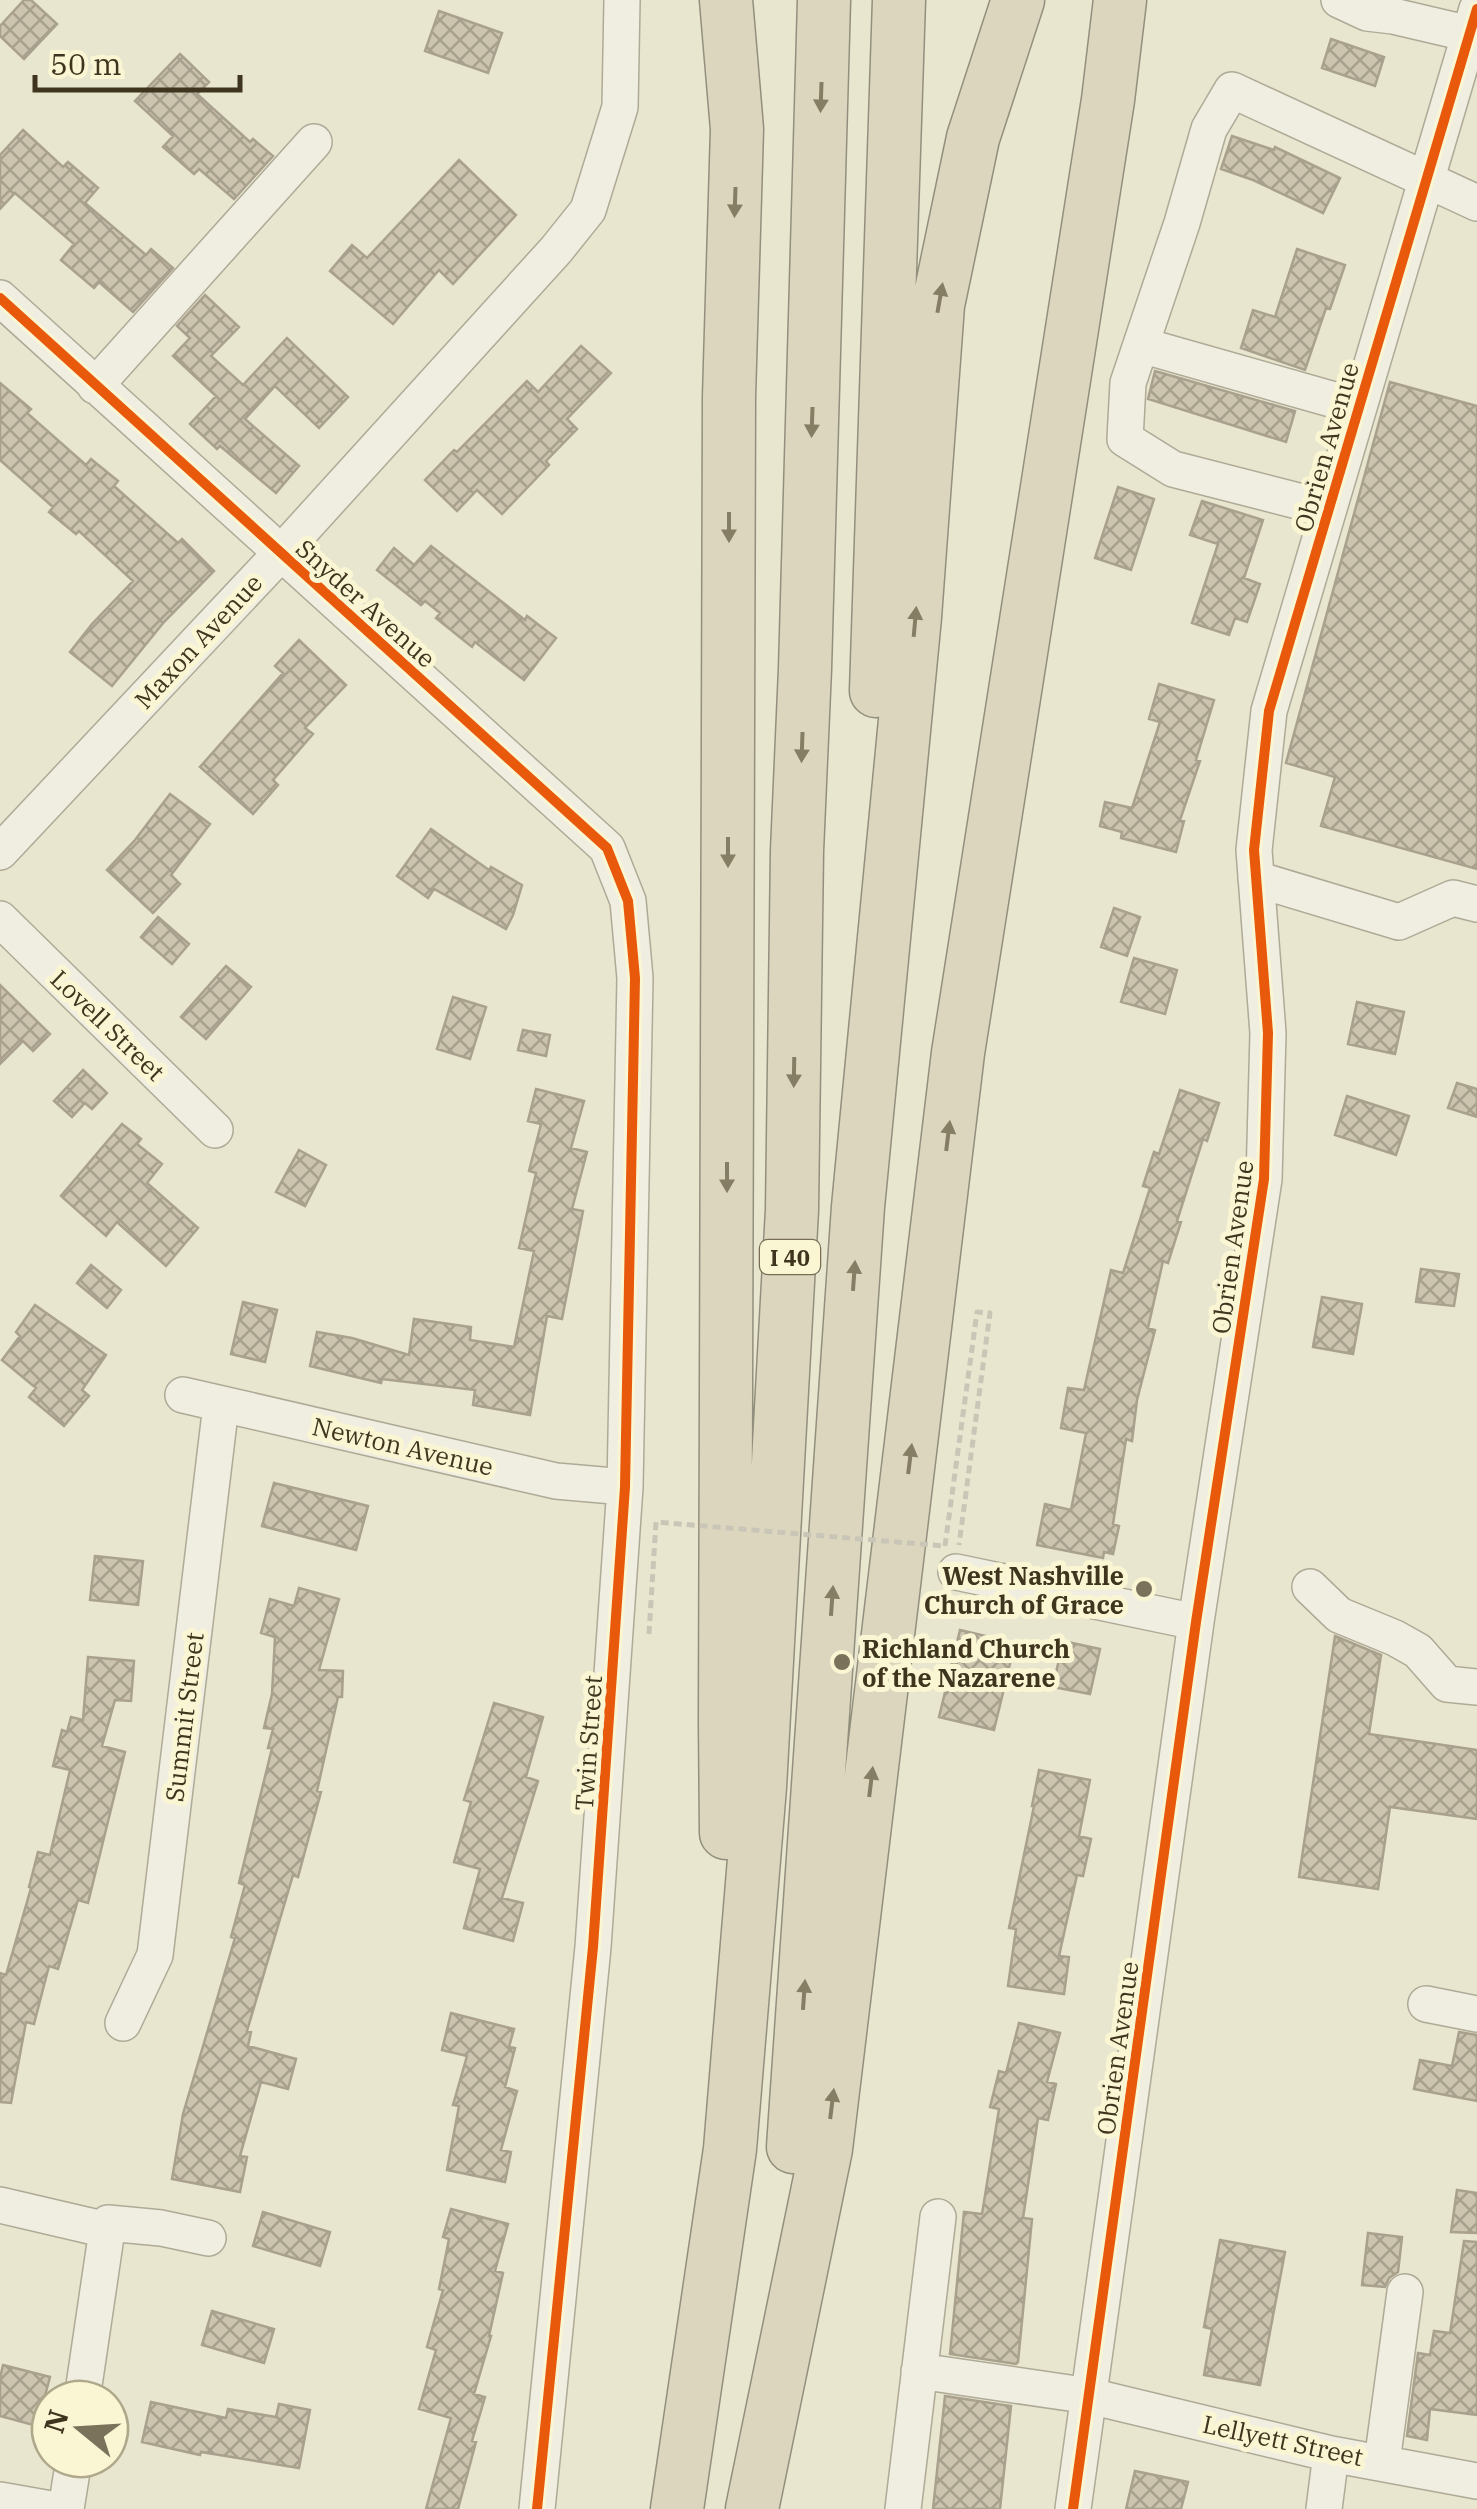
<svg xmlns="http://www.w3.org/2000/svg" width="1477" height="2509" viewBox="0 0 1477 2509" font-family="'IBM Plex Serif',serif">
	<style>
		.building { fill: url(#building-cross-hatch); stroke: #a9a18d; stroke-width: 2.5 }
		.lines { fill: none; stroke-linecap: round; stroke-linejoin: round }
		.minor-casing { stroke: #aeaa97; stroke-width: 38 }
		.highway-casing { stroke: #938f7e; stroke-width: 55 }
		.path { stroke: #c9c6b7; stroke-width: 5; stroke-dasharray: 8 5; stroke-linecap: butt }
		.minor { stroke: #f0eee1; stroke-width: 35 }
		.highway { stroke: #dcd6be; stroke-width: 52 }
		.path-bridge { stroke: #c9c6b7; stroke-width: 5; stroke-dasharray: 8 5; stroke-linecap: butt }
		.cycleway-casing { stroke: #faf6d4; stroke-width: 16 }
		.cycleway { stroke: #e8590c; stroke-width: 10 }
		.oneway { fill: #867d65 }
		.poi-dot { fill: #7a725b; stroke: #faf6d4; stroke-width: 4 }
		.labels { text-anchor: middle; dominant-baseline: central; stroke-width: 10; stroke-linejoin: round; paint-order: stroke }
		.shield { fill: #faf6d4; stroke: #776e54; stroke-width: 2.5 }
		.shield-label { font-size: 22px; font-weight: bold; fill: #3f341d }
		.street-label { font-size: 25px; fill: #3f341d; stroke: #faf6d4 }
		.poi-label { font-size: 25px; font-weight: bold; fill: #3f341d; stroke: #faf6d4; text-anchor: end }
	</style>
	<defs>
		<pattern id="building-cross-hatch" width="8" height="8" patternUnits="userSpaceOnUse" patternTransform="scale(2.5)"><rect width="8" height="8" fill="#ccc4ae"/><path d="M0 0l8 8M0 8l8-8" fill="none" stroke="#a7a08d"/></pattern>
	</defs>
	<rect width="100%" height="100%" fill="#e8e6ce"/>
	<path class="building" d="M24,0H31L57,24L24,59L0,36V26Z
		M439,11L502,33L488,73L425,51Z
		M1331,39L1384,57L1375,86L1322,68Z
		M180,54L209,82L197,94L250,142L253,139L273,156L234,199L199,169L194,174L163,147L173,136L135,101Z
		M23,130L63,167L68,162L98,188L85,203L146,255L151,249L173,268L133,312L99,282L94,288L61,260L74,244L15,193L0,209V155Z
		M1232,136L1274,150L1275,147L1340,178L1323,213L1253,180L1221,169Z
		M459,160L516,215L453,284L439,270L393,324L330,271L352,245L367,258Z
		M1297,249L1345,265L1330,309L1326,308L1305,370L1241,348L1253,310L1275,317Z
		M205,295L239,327L211,356L243,385L287,338L348,397L319,428L275,386L245,419L299,466L276,493L220,446L217,449L190,424L216,396L173,356L190,338L177,326Z
		M581,346L611,373L567,419L577,429L546,461L549,465L502,514L477,490L457,511L425,480L454,450L457,452L527,381L538,392Z
		M1155,371L1295,411L1286,442L1148,399Z
		M1390,382L1477,406V869L1321,826L1335,777L1286,763Z
		M0,383L31,409L27,413L86,465L91,459L118,481L114,486L178,543L182,539L214,571L164,622L112,686L70,652L92,624L133,581L79,531L76,534L49,512L53,507L0,460Z
		M1118,487L1154,499L1131,570L1095,558Z
		M1202,501L1263,520L1244,578L1260,584L1247,622L1235,618L1229,635L1192,623L1218,544L1190,535Z
		M431,546L525,620L527,616L556,638L524,680L475,642L472,647L436,618L440,613L425,601L421,605L377,570L394,548L414,565Z
		M299,640L346,685L305,728L313,734L273,780L278,785L253,814L200,767L283,673L275,666Z
		M1159,684L1214,700L1196,760L1200,761L1180,820L1184,821L1176,852L1121,838L1122,832L1100,826L1105,802L1132,808L1160,722L1149,719Z
		M170,794L210,824L171,875L180,884L153,913L107,870L135,840Z
		M431,829L489,870L491,867L522,885L513,915L506,929L434,889L428,898L397,876Z
		M1114,908L1140,917L1127,956L1101,947Z
		M158,917L189,944L172,964L141,937Z
		M1134,958L1177,970L1165,1014L1121,1002Z
		M226,966L251,987L206,1039L181,1017Z
		M0,985L50,1034L33,1051L23,1041L0,1064Z
		M453,997L486,1007L470,1059L437,1049Z
		M1357,1002L1404,1012L1395,1054L1348,1044Z
		M523,1030L550,1035L546,1056L518,1050Z
		M83,1070L107,1093L92,1109L85,1103L72,1117L54,1101Z
		M1457,1083L1477,1089V1117L1448,1108Z
		M536,1089L584,1101L571,1148L587,1152L572,1209L583,1211L562,1319L547,1316L530,1415L473,1405L475,1390L382,1379L381,1383L310,1366L317,1332L352,1338L409,1355L414,1319L471,1327L470,1340L514,1347L534,1251L519,1248L536,1173L529,1171L541,1124L528,1121Z
		M1180,1090L1219,1103L1207,1141L1203,1139L1177,1221L1181,1222L1168,1263L1163,1261L1148,1328L1155,1330L1137,1400L1132,1441L1126,1439L1113,1524L1119,1526L1113,1554L1104,1552L1103,1558L1037,1545L1045,1504L1071,1510L1086,1433L1061,1428L1068,1388L1084,1390L1111,1270L1123,1273L1150,1188L1143,1186L1154,1152L1159,1154Z
		M1347,1096L1409,1116L1396,1155L1335,1135Z
		M122,1124L141,1139L137,1144L162,1164L147,1183L198,1228L166,1266L117,1222L106,1236L61,1196Z
		M299,1150L326,1165L305,1206L276,1192Z
		M91,1265L121,1290L107,1308L77,1283Z
		M1421,1269L1459,1274L1454,1306L1416,1302Z
		M1322,1297L1362,1304L1353,1354L1313,1347Z
		M243,1302L277,1310L265,1362L231,1354Z
		M35,1305L106,1355L82,1390L89,1396L64,1426L29,1397L36,1388L2,1360L20,1336L16,1332Z
		M274,1483L368,1506L356,1550L262,1526Z
		M95,1556L143,1561L138,1605L90,1600Z
		M299,1588L339,1599L319,1670L343,1671L342,1697H338L317,1791L321,1792L298,1877L293,1875L247,2031L251,2032L248,2046L296,2059L288,2089L261,2082L240,2156L247,2157L240,2192L172,2179L183,2114L235,1938L231,1937L245,1885L239,1883L272,1748H268L273,1729L264,1728L272,1694L275,1637L261,1633L270,1599L294,1606Z
		M960,1630L1015,1643L994,1730L939,1717Z
		M1335,1636L1381,1655L1369,1734L1477,1750V1819L1390,1807L1378,1889L1299,1877Z
		M1063,1641L1100,1649L1090,1694L1053,1687Z
		M88,1657L134,1661L131,1701L115,1700L102,1746L125,1752L88,1903L78,1900L58,1969L49,1966L34,2024L26,2022L11,2103L0,2102V1973L6,1975L31,1888L29,1887L38,1852L50,1855L70,1770L53,1766L62,1730L67,1732L71,1717L83,1720Z
		M494,1703L543,1717L526,1777L538,1781L502,1898L523,1903L513,1941L464,1928L480,1869L454,1862L471,1802L464,1800Z
		M1039,1770L1090,1780L1079,1836L1091,1839L1083,1876L1077,1875L1059,1956L1069,1957L1064,1994L1008,1986L1016,1929L1009,1928L1034,1806H1032Z
		M451,2013L514,2029L509,2047L515,2048L505,2087L517,2091L501,2150L511,2152L505,2182L447,2170L459,2106L453,2105L467,2056L442,2050Z
		M1019,2023L1060,2033L1047,2082L1056,2084L1048,2120L1038,2118L1023,2218L1032,2219L1018,2362L1016,2364L950,2354L964,2212L982,2214L999,2109L990,2107L999,2071L1006,2073Z
		M1459,2032L1477,2035V2101L1414,2089L1420,2060L1452,2066Z
		M1457,2190L1477,2193V2233L1451,2232Z
		M451,2209L508,2224L495,2271L503,2273L489,2336H491L474,2394L485,2397L472,2441L476,2442L458,2509H426L451,2418L419,2409L436,2350L427,2347L443,2290L439,2289L449,2239L443,2237Z
		M263,2212L330,2232L320,2266L253,2246Z
		M1368,2233L1402,2237L1398,2272L1389,2278L1385,2287L1362,2285Z
		M1220,2240L1285,2252L1260,2385L1204,2375L1212,2329L1204,2327Z
		M1464,2241L1477,2242V2415L1430,2409L1427,2440L1407,2436L1418,2353L1430,2355L1434,2331L1450,2333Z
		M212,2311L274,2329L264,2363L202,2345Z
		M3,2365L50,2377L37,2426L0,2416V2378Z
		M945,2396L1011,2406L1000,2509H933Z
		M151,2402L226,2418L228,2409L276,2417L279,2404L310,2410L299,2468L201,2452L200,2455L142,2442Z
		M1135,2471L1188,2482L1181,2509H1126Z"/>
	<g class="lines">
		<defs>
			<path id="minor" d="M1339,0L1367,13L1393,16L1470,34
				M0,298L607,848L628,901L635,978L625,1487L593,1947L537,2509
				M1141,345L1359,407
				M95,386L314,142
				M1329,509L1173,469L1125,439L1128,383L1182,223L1209,129L1232,90L1477,203
				M0,852L281,553L556,250L588,210L620,107L622,0
				M1256,879L1399,922L1453,898L1477,904
				M0,919L215,1130
				M183,1395L556,1481L625,1487
				M956,1572L1196,1622
				M1310,1587L1339,1615L1395,1638L1418,1651L1447,1684L1477,1687
				M1426,2004L1477,2014
				M123,2023L155,1955L221,1405
				M0,2205L107,2230
				M919,2371L1090,2396L1331,2454L1477,2481
				M82,2399L108,2223L161,2228L208,2238
				M1382,2462L1405,2292
				M0,2500L51,2509
				M66,2509L74,2459
				M903,2509L938,2217
				M1073,2509L1196,1622L1264,1179L1268,1033L1254,850L1269,711L1477,9
				M1324,2509L1331,2454"/>
			<path id="highway" d="M726,0L737,129L729,397L725,1723L726,1833
				M876,691L899,0
				M793,2147L858,1207L915,617L938,305L973,138L1018,0
				M677,2509L730,2149L760,1787L792,1210L797,851L805,669L824,0
				M752,2509L826,2149L958,1053L1108,100L1120,0"/>
		</defs>
		<use href="#minor" class="minor-casing"/>
		<use href="#highway" class="highway-casing"/>
		<path class="path" d="M945,1546L977,1312L990,1313L959,1545"/>
		<use href="#minor" class="minor"/>
		<use href="#highway" class="highway"/>
		<path class="path-bridge" d="M649,1634L656,1522L945,1546"/>
		<defs>
			<path id="cycleway" d="M0,298L607,848L628,901L635,978L625,1487L593,1947L537,2509
				M1073,2509L1196,1622L1264,1179L1268,1033L1254,850L1269,711L1477,9"/>
		</defs>
		<use href="#cycleway" class="cycleway-casing"/>
		<use href="#cycleway" class="cycleway"/>
	</g>
	<defs><path id="oneway-solid" d="M-6-.8H1V-3.2L6.5 0L1 3.2V.8H-6Z" transform="scale(2.5)"/></defs>
	<g class="oneway">
		<use href="#oneway-solid" transform="translate(821 97) rotate(92)"/>
		<use href="#oneway-solid" transform="translate(735 202) rotate(92)"/>
		<use href="#oneway-solid" transform="translate(940 298) rotate(-80)"/>
		<use href="#oneway-solid" transform="translate(812 422) rotate(92)"/>
		<use href="#oneway-solid" transform="translate(729 527) rotate(90)"/>
		<use href="#oneway-solid" transform="translate(915 622) rotate(-85)"/>
		<use href="#oneway-solid" transform="translate(802 747) rotate(92)"/>
		<use href="#oneway-solid" transform="translate(728 852) rotate(90)"/>
		<use href="#oneway-solid" transform="translate(794 1072) rotate(91)"/>
		<use href="#oneway-solid" transform="translate(948 1136) rotate(-83)"/>
		<use href="#oneway-solid" transform="translate(727 1177) rotate(90)"/>
		<use href="#oneway-solid" transform="translate(854 1276) rotate(-86)"/>
		<use href="#oneway-solid" transform="translate(910 1459) rotate(-83)"/>
		<use href="#oneway-solid" transform="translate(832 1601) rotate(-86)"/>
		<use href="#oneway-solid" transform="translate(871 1782) rotate(-83)"/>
		<use href="#oneway-solid" transform="translate(804 1995) rotate(-86)"/>
		<use href="#oneway-solid" transform="translate(832 2104) rotate(-83)"/>
	</g>
	<g class="poi-dot">
		<circle cx="1144" cy="1589" r="10"/>
		<circle cx="842" cy="1662" r="10"/>
	</g>
	<g class="labels">
		<rect class="shield" x="760" y="1240" width="60" height="34" rx="8"/>
		<g class="shield-label">
			<text x="790" y="1257">I 40</text>
		</g>
		<g class="street-label">
			<text transform="translate(1326 447) rotate(-74)">Obrien Avenue</text>
			<text transform="translate(366 603) rotate(42)">Snyder Avenue</text>
			<text transform="translate(198 641) rotate(-47)">Maxon Avenue</text>
			<text transform="translate(108 1025) rotate(44)">Lovell Street</text>
			<text transform="translate(1232 1247) rotate(-82)">Obrien Avenue</text>
			<text transform="translate(403 1446) rotate(13)">Newton Avenue</text>
			<text transform="translate(184 1717) rotate(-83)">Summit Street</text>
			<text transform="translate(588 1743) rotate(-86)">Twin Street</text>
			<text transform="translate(1117 2048) rotate(-82)">Obrien Avenue</text>
			<text transform="translate(1283 2440) rotate(12)">Lellyett Street</text>
		</g>
		<g class="poi-label">
			<text x="1124" y="1575">West Nashville<tspan x="1124" dy="29">Church of Grace</tspan></text>
			<text x="862" y="1648" text-anchor="start">Richland Church<tspan x="862" dy="29">of the Nazarene</tspan></text>
		</g>
	</g>
	<g transform="translate(80 2429) rotate(288)"><circle r="48" fill="#faf6d4" stroke="#afa88b" stroke-width="2.5"/>
	<path d="M0-8L18 38L0 25L-18 38Z" fill="#7a725b"/>
	<text y="-15" font-size="28" font-weight="bold" text-anchor="middle" fill="#3f341d">N</text>
	</g>
	<path d="M35 75v15h205v-15" fill="none" stroke="#3f341d" stroke-width="5"/>
	<text x="50" y="75" font-size="30" fill="#3f341d" stroke="#faf6d4" stroke-width="8" paint-order="stroke">50 m</text>
</svg>
